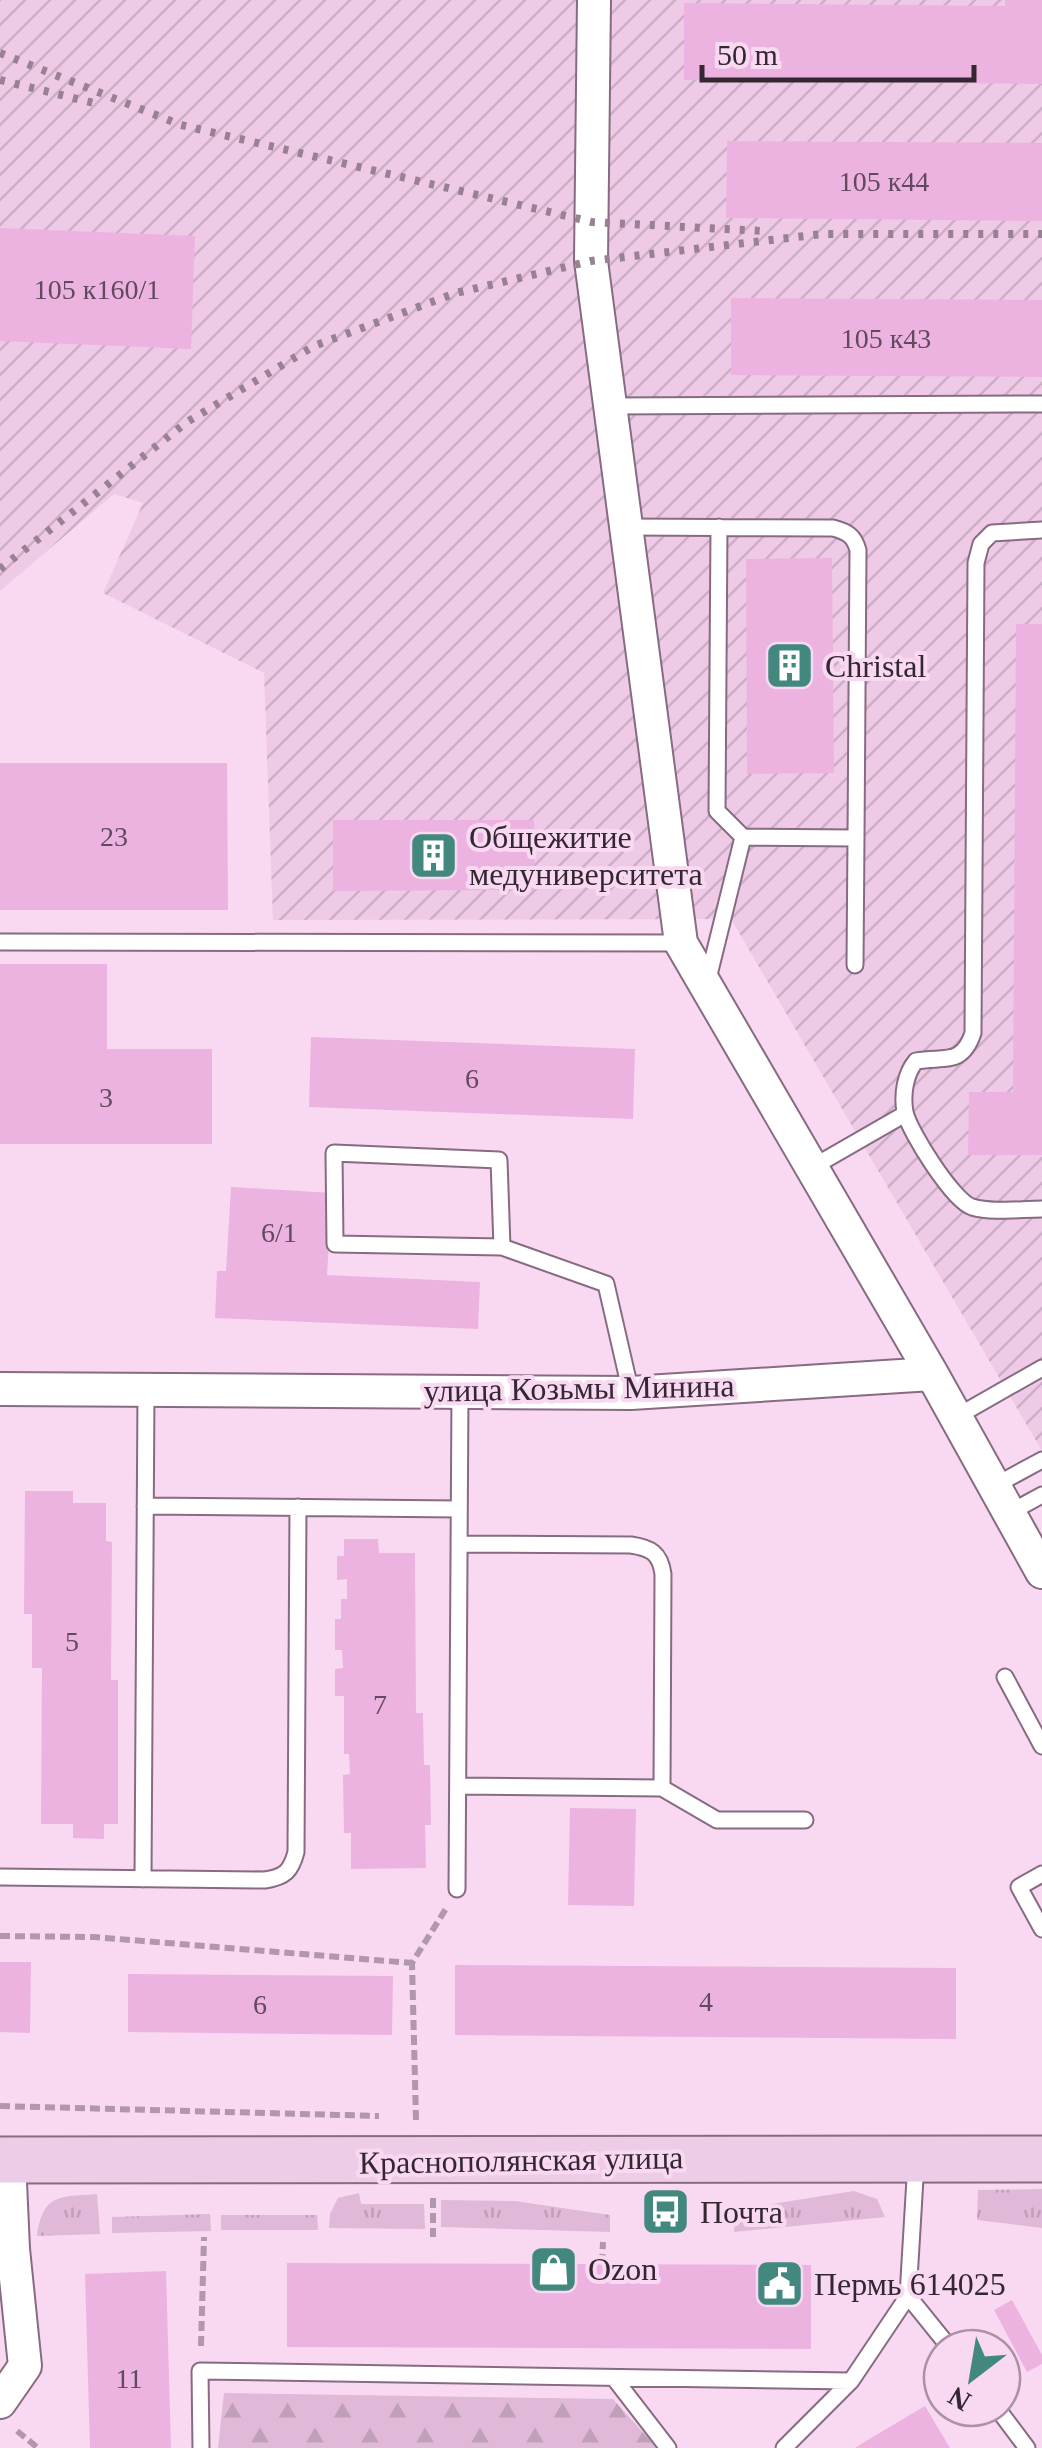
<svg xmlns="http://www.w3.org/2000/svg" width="1042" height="2448" viewBox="0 0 1042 2448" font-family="'Times New Roman',serif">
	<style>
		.industrial { fill: url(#industrial-furrows) }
		.grass { fill: url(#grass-tufts) }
		.forest { fill: url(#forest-firs) }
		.building { fill: #ecb3e1 }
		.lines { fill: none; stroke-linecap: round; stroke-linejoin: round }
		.service-casing { stroke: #876b81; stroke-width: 19 }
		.minor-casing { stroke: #876b81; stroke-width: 36 }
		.secondary-casing { stroke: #876b81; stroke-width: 49 }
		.path { stroke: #b097ab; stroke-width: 6; stroke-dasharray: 10 5; stroke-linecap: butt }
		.service { stroke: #fff; stroke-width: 15 }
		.minor { stroke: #fff; stroke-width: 32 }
		.secondary { stroke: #edcce8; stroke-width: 45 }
		.rail { stroke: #978193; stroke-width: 8; stroke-dasharray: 5 10; stroke-linecap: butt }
		.labels { text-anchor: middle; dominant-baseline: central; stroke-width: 8; stroke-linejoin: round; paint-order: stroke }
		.number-label { font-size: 28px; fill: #614a5d }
		.poi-label { font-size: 32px; fill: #332731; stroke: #f9d8f2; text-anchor: start }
		.street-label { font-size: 32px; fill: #332731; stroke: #f9d8f2 }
	</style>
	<defs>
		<pattern id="industrial-furrows" width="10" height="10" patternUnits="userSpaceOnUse" patternTransform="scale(2.5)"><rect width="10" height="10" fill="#efcae7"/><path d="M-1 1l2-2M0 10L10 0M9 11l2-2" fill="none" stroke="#cdaec7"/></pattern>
		<pattern id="grass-tufts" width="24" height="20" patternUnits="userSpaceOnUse" patternTransform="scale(2.5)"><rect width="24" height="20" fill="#dfb9d7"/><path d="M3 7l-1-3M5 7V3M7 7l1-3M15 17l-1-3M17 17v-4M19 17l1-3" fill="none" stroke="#c09fb9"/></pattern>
		<pattern id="forest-firs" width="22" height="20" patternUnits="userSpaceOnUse" patternTransform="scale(2.5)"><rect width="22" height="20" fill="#dfb9d7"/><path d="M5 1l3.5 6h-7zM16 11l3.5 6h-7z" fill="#c09fb9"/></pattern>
	</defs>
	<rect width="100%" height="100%" fill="#f9d8f2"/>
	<path class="industrial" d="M0,0H1042V1451L731,919L273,920L264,673L103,593L143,503L114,494L0,591Z"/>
	<path class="grass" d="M1042,2189V2228L977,2220L978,2190Z
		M854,2191L877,2199L885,2217L734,2232V2210Z
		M359,2193L361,2204H424L425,2229L329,2228L330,2214L338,2198Z
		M97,2194L100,2234L37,2236C43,2193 60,2197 97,2194Z
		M441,2200L515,2201L610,2215V2232L441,2227Z
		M210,2214L211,2231L112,2233V2217Z
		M221,2215H317L318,2230H221Z"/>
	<path class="forest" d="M224,2393L613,2399L657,2448H218Z"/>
	<path class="building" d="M1005,0H1042V84L684,80V3L1005,6Z
		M727,141L1042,143V221L726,218Z
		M0,228L195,236L191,349L0,341Z
		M731,298L1042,300V377L731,375Z
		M832,558L834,773L747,774L746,559Z
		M1016,624H1042V1155H968L969,1092H1013Z
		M0,763H227L228,910H0Z
		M333,820H534L535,890L333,891Z
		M0,964H107V1049H212V1144H0Z
		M311,1037L635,1049L633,1119L309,1107Z
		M231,1187L332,1193L327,1275L480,1282L478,1329L215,1318L217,1271H226Z
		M25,1491H73V1503H106V1541L112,1542L111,1680H118V1824H104V1839L73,1838V1824H41L42,1668H32V1614H24Z
		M344,1539H378L379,1553H415L416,1713H423L424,1765H430L431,1825H425L426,1868L351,1869V1833H344L343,1775L350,1774L349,1754H344V1696H335V1669L343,1668L342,1650H335V1619H341V1599H347V1579L337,1580V1556H344Z
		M570,1808L636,1809L634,1906L568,1905Z
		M0,1962H31L30,2033L0,2032Z
		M455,1965L956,1968V2039L455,2035Z
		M128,1974L393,1976L392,2035L128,2032Z
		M287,2263L811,2265V2349L287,2347Z
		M166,2271L171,2448H90L85,2274Z
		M1012,2300L1042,2355V2364L1027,2372L994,2310Z
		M925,2406L950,2448H855L866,2441Z"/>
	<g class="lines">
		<defs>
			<path id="service" d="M610,406L1042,404
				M626,527L833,528C848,532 854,536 858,550L856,838L743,837L717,811L719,527
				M1042,530L992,533L981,544L976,563L973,1033C962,1066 945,1056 916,1061C905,1074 902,1095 905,1112C909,1131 953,1201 972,1207C993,1213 1020,1209 1042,1209
				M0,942L681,943
				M855,965L856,838
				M707,983L743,837
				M811,1168L905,1114
				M502,1247L335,1244L334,1153L499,1160L502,1247L606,1284L631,1393
				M956,1417L1042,1368
				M994,1486L1042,1460
				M145,1506L459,1509
				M1009,1513L1042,1495
				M1005,1677L1042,1746
				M458,1786L662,1788L663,1574C660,1553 651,1548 631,1545L459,1544
				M662,1788L717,1820H805
				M1042,1874L1019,1887L1042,1929
				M0,1877L265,1880C285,1877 291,1871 296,1852L298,1507
				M143,1879L146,1390
				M457,1889L460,1392
				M908,2296L950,2348
				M614,2378L668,2448
				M997,2408L1027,2448
				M201,2448L200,2371L851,2381
				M784,2448L851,2381L908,2296L916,2162"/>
			<path id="minor" d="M594,0L591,261L681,943L932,1374L1042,1572
				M0,1389L631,1393L932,1374
				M0,2402L25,2366L13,2249L9,2160"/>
			<path id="secondary" d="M0,2160L1042,2159"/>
		</defs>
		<use href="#service" class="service-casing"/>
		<use href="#minor" class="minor-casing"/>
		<use href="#secondary" class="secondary-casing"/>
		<path class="path" d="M0,1936L94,1937L412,1963
			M0,2106L379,2116
			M416,2120L412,1963L447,1907
			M433,2198V2237
			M602,2264L603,2242
			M201,2346L204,2237
			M17,2431L38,2448"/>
		<use href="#service" class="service"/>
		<use href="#minor" class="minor"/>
		<use href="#secondary" class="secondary"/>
		<path class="rail" d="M0,53L181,125L592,222L762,231
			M0,80L98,104
			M0,569L187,422L314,346L456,293L591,261L822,234H1042"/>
	</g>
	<defs>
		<symbol id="building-square" viewBox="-11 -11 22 22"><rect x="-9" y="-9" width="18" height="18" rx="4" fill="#43887e" stroke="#f9d8f2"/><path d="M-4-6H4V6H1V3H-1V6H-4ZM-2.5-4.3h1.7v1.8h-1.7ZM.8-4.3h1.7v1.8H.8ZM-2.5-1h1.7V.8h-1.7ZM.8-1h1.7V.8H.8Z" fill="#fff"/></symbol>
		<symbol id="bus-square" viewBox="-11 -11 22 22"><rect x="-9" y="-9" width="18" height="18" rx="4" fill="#43887e" stroke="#f9d8f2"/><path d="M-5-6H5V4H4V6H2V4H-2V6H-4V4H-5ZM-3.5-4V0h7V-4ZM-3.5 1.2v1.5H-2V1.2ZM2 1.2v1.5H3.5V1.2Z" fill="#fff"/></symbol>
		<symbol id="shop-square" viewBox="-11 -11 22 22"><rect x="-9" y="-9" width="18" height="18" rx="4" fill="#43887e" stroke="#f9d8f2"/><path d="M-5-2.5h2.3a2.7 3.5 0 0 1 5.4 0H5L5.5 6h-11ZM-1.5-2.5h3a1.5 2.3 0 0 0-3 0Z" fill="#fff"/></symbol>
		<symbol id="civic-square" viewBox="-11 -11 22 22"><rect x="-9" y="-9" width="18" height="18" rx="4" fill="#43887e" stroke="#f9d8f2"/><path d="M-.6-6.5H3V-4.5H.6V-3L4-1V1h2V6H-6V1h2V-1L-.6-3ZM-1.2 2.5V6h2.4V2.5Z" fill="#fff"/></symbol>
	</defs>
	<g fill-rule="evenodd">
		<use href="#building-square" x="762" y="638" width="55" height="55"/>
		<use href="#building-square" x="406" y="828" width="55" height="55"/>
		<use href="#bus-square" x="638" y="2184" width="55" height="55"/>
		<use href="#shop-square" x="526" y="2242" width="55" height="55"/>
		<use href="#civic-square" x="752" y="2256" width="55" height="55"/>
	</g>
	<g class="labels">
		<g class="number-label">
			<text x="884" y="181">105 к44</text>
			<text x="97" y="289">105 к160/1</text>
			<text x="886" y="338">105 к43</text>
			<text x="114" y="836">23</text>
			<text x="472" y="1078">6</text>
			<text x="106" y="1097">3</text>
			<text x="279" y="1232">6/1</text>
			<text x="72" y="1641">5</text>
			<text x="380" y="1704">7</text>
			<text x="706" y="2001">4</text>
			<text x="260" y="2004">6</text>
			<text x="129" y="2378">11</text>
		</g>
		<g class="poi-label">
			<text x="825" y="666">Christal</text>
			<text x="469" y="837">Общежитие<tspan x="469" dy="37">медуниверситета</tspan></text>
			<text x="700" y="2212">Почта</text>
			<text x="588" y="2269">Ozon</text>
			<text x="814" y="2284">Пермь 614025</text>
		</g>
		<g class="street-label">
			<text transform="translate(579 1388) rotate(-1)">улица Козьмы Минина</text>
			<text transform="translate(521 2160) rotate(-1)">Краснополянская улица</text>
		</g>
	</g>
	<g transform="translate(972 2378) rotate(211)"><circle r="48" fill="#f9d8f2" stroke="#aa91a5" stroke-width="2.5"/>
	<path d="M0-8L18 38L0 25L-18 38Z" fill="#43887e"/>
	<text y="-15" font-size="28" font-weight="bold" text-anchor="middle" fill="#332731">N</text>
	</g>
	<path d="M702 65v15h272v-15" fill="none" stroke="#332731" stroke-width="5"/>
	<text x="717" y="65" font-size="30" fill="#332731" stroke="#f9d8f2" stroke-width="8" paint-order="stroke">50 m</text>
</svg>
